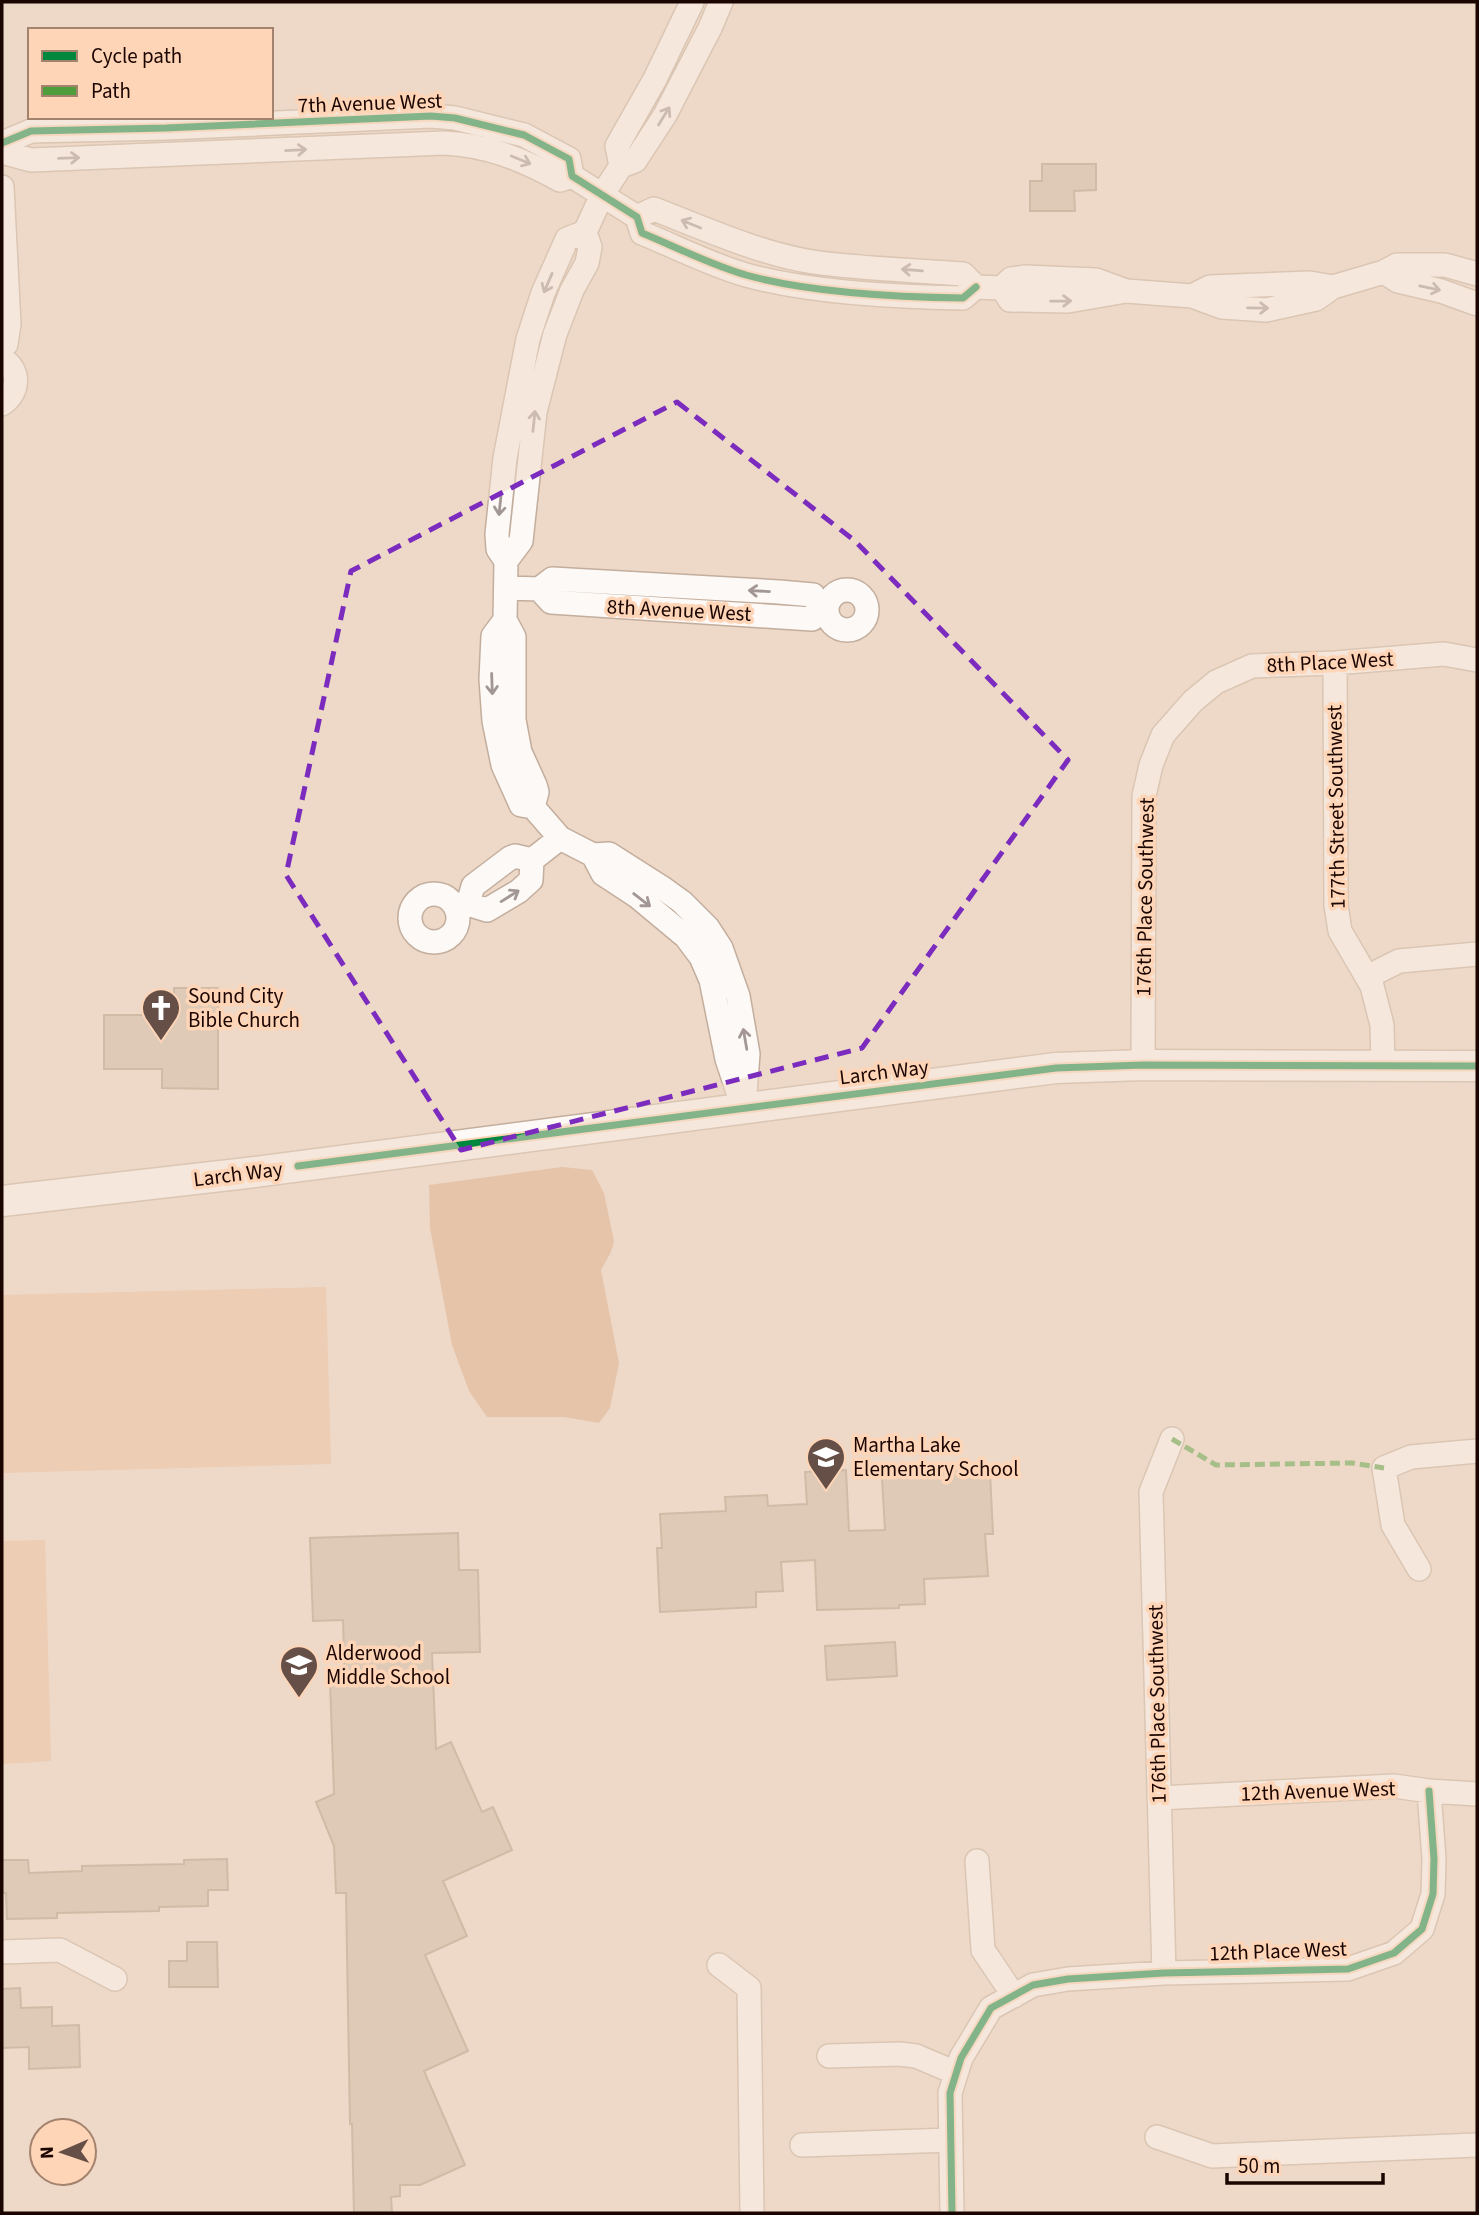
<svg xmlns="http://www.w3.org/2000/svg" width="1479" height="2215" viewBox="0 0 1479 2215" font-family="'Source Sans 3',sans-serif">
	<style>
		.green { fill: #eabe9c }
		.forest { fill: #daac88 }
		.building { fill: #cbb8a3; stroke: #aa9882; stroke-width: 2 }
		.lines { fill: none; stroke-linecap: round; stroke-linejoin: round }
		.minor-casing { stroke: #c3ad9c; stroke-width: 26 }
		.major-casing { stroke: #c3ad9c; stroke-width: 33 }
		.minor { stroke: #fcf9f7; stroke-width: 23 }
		.major { stroke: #fcf9f7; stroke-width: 30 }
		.quiet { stroke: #4f9e3c; stroke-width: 5; stroke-dasharray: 10 5; stroke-linecap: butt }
		.cycleway-casing { stroke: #fed5b7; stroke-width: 11 }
		.cycleway { stroke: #00873e; stroke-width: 7 }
		.oneway { stroke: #a29794 }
		.marked { fill: none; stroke: #7b2cbf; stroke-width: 5; stroke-dasharray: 14 9; stroke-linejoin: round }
		.labels { text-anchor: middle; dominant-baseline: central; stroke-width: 7; stroke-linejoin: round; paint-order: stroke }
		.street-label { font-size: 21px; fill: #1b0500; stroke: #fed5b7 }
		.poi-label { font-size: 21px; fill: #1b0500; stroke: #fed5b7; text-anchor: start }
	</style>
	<rect width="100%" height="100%" fill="#eed8c7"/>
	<path class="green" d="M326,1287L331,1464L2,1473V1295Z
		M45,1540L51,1761L2,1764V1541Z"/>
	<path class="forest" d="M562,1167L592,1170L604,1193L614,1241L611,1252L601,1270L619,1363L610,1408L599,1423L564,1417H487L469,1391L452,1345L430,1228L429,1185Z"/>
	<path class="building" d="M1042,164H1096V190L1074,191L1075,211H1030V181H1042Z
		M174,988H218V1089L162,1088V1069H104V1015H166V1000H174Z
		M846,1470L849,1531L885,1530L882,1478L963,1471L964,1473L990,1472L993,1534H985L988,1576L924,1579L925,1604L899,1605V1608L817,1610L815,1560L781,1562L783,1591L756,1592V1607L660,1612L657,1548H662L660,1514L726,1511L725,1497L767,1495L768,1506L807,1504L805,1472Z
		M458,1533L459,1570H478L480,1652L432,1653L436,1749L451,1742L482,1812L493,1807L512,1850L443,1881L467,1936L425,1955L468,2051L424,2071L465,2165L420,2185H400V2196L391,2197L392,2212L354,2213L352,2124H350L346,1893H336L334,1846L316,1802L334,1794L330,1681H345L343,1620L313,1621L310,1538Z
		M895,1642L897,1676L827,1680L825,1646Z
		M227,1859L228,1890H208V1906L159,1907V1911L57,1913V1918L7,1919L6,1893H2V1860H28L29,1873L82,1871V1866L184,1864V1860Z
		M187,1942H217L218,1987H169V1961H187Z
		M20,1988L21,2008L52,2007V2026L79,2025L80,2067L29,2069V2047L2,2048V1989Z"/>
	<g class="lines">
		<defs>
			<path id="minor" d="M2,143L31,131L166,128L431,116L455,118L524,135L569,159L572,176L637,217L642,233C676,247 711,265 746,275C811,293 895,297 963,298L976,287
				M2,152L31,160L444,143C487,145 522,159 560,180L572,176
				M621,166L617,146L655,79L692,2
				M2,187L9,324L6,344L2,346
				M637,217L654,209C703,228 761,254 813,262C862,269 913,270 963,274L976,287L1002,288L1011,279L1025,277L1096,280L1126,291
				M1384,272L1398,281L1441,291L1477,304
				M1002,288L1010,300L1068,301L1126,291L1192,296L1222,307L1266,310L1316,299L1333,287L1384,272L1397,265H1445L1477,274
				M1192,296L1210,287L1310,283L1333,287
				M2,359C21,370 19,392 2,404
				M506,561L521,541L535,412L555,334L572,290L587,263L590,247L585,232L602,195L621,166L635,161L665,115L710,28L721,2
				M506,588L539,589L552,579L779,592L813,595L820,608
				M539,589L551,602L812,619L820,608
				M827 610a20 20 0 1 1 40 0a20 20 0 1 1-40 0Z
				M505,620L493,636L491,679L494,721L503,765L521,805L533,807L560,838L593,855L609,854L664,889L682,902L708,928L721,948L738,996L748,1054L744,1107
				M1335,663L1336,905L1340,931L1372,986L1382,1025L1383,1066
				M533,807L537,792L535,785L520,752L514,720V637L505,620L506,561L498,549L497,534L505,458L528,339L543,293L567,239L585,232
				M593,855L603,874L638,897L686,937L701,957L711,980L727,1059L740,1098
				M410 918a24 24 0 1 1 48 0a24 24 0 1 1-48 0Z
				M468,904L473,886L510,858L515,856L532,860
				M456,909L468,904L487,910L519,891L531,880L532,860L560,838
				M1367,977L1399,961L1477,954
				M1143,1065L1144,796L1151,765L1163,735L1193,701L1216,682L1252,666L1335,663L1444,654L1477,660
				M1419,1569L1393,1525L1384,1468L1411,1457L1477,1451
				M1159,1798L1394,1786L1429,1791L1477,1794
				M977,1861L983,1950L1014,1996
				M2,1952L60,1950L115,1979
				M719,1965L749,1988L752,2213
				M1164,1973L1151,1492L1172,1439
				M829,2056L899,2054L916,2056L956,2073
				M1157,2137L1212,2156L1477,2145
				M802,2145L951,2140
				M952,2213L950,2093L961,2058L991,2008L1033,1985L1068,1979L1164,1973L1348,1969L1394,1953L1422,1929L1433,1894L1434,1859L1429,1791"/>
			<path id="major" d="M2,1201L247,1173L1056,1068L1143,1065L1477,1066"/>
		</defs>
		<use href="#minor" class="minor-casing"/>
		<use href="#major" class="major-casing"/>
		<use href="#minor" class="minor"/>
		<use href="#major" class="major"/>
		<path class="quiet" d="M1172,1439L1216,1465L1352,1463L1384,1468"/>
		<defs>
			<path id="cycleway" d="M2,143L31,131L166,128L431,116L455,118L524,135L569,159L572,176L637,217L642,233C676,247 711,265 746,275C811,293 895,297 963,298L976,287
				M298,1166L1056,1068L1143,1065L1477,1066
				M952,2213L950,2093L961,2058L991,2008L1033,1985L1068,1979L1164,1973L1348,1969L1394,1953L1422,1929L1433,1894L1434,1859L1429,1791"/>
		</defs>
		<use href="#cycleway" class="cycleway-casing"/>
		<use href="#cycleway" class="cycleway"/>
	</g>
	<defs><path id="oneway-shaft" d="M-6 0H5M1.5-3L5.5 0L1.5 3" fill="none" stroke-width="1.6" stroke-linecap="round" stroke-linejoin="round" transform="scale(1.75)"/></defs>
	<g class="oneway">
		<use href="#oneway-shaft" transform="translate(664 116) rotate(-58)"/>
		<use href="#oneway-shaft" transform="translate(296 150) rotate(-3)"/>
		<use href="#oneway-shaft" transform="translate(69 158) rotate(-2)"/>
		<use href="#oneway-shaft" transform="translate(521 160) rotate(22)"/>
		<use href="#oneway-shaft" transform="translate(691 224) rotate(-158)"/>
		<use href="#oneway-shaft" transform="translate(912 270) rotate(-175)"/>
		<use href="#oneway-shaft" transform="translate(548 283) rotate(113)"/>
		<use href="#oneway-shaft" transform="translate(1430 288) rotate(12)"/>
		<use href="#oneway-shaft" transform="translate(1061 301) rotate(-1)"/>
		<use href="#oneway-shaft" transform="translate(1258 308) rotate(1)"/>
		<use href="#oneway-shaft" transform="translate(534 421) rotate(-84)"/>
		<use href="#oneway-shaft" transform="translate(500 505) rotate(96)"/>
		<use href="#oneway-shaft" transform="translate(759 591) rotate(-177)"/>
		<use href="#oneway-shaft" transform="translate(492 684) rotate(88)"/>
		<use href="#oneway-shaft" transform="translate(510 896) rotate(-32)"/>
		<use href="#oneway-shaft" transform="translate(642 900) rotate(38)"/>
		<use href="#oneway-shaft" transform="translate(745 1039) rotate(-100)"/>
	</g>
	<path d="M0 0H1479V2215H0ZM677,402L855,541L1068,760L862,1048L461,1150L286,875L351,571Z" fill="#eed8c7" fill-opacity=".55" fill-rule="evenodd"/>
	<path class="marked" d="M677,402L855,541L1068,760L862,1048L461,1150L286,875L351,571Z"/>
	<defs>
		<symbol id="church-pin" viewBox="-11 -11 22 30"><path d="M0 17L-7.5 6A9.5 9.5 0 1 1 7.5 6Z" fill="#654f46" stroke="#fed5b7"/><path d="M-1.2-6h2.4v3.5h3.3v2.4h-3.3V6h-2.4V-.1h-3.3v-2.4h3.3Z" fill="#fff"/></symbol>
		<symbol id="school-pin" viewBox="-11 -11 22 30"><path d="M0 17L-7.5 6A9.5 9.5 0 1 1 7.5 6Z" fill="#654f46" stroke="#fed5b7"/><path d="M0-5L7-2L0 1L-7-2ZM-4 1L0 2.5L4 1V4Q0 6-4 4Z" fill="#fff"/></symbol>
	</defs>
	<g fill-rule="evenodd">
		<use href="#church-pin" x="139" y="986" width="44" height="60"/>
		<use href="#school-pin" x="804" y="1435" width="44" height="60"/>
		<use href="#school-pin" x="277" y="1643" width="44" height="60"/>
	</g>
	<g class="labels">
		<g class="street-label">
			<text transform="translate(370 103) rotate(-2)">7th Avenue West</text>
			<text transform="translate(679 610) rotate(3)">8th Avenue West</text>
			<text transform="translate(1330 662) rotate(-3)">8th Place West</text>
			<text transform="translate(1336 807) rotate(-91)">177th Street Southwest</text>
			<text transform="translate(1145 897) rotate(-89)">176th Place Southwest</text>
			<text transform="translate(884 1072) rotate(-7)">Larch Way</text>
			<text transform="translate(238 1174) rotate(-7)">Larch Way</text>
			<text transform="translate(1157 1704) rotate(-91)">176th Place Southwest</text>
			<text transform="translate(1318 1791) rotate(-2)">12th Avenue West</text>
			<text transform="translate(1278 1951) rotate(-2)">12th Place West</text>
		</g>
		<g class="poi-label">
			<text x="188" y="996">Sound City<tspan x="188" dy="24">Bible Church</tspan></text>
			<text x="853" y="1445">Martha Lake<tspan x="853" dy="24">Elementary School</tspan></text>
			<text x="326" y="1653">Alderwood<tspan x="326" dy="24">Middle School</tspan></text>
		</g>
	</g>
	<rect width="1479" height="2215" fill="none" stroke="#1b0500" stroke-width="7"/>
	<rect x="28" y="28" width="245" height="91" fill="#fed5b7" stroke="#a3826e" stroke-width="2"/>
	<rect x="42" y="51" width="35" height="10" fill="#00873e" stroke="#a3826e" stroke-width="2"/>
	<text x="91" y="63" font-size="21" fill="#1b0500">Cycle path</text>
	<rect x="42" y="86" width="35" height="10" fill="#4f9e3c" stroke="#a3826e" stroke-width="2"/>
	<text x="91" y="98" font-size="21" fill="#1b0500">Path</text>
	<g transform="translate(63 2152) rotate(268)"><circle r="33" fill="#fed5b7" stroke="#a3826e" stroke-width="2"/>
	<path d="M0-5L12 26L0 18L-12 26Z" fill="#654f46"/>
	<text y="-10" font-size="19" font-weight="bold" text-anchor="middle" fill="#1b0500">N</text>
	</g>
	<path d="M1227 2173v10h156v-10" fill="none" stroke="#1b0500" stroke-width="3.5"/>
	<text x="1238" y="2173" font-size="21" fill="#1b0500" stroke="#fed5b7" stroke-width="5" paint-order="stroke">50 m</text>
</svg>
